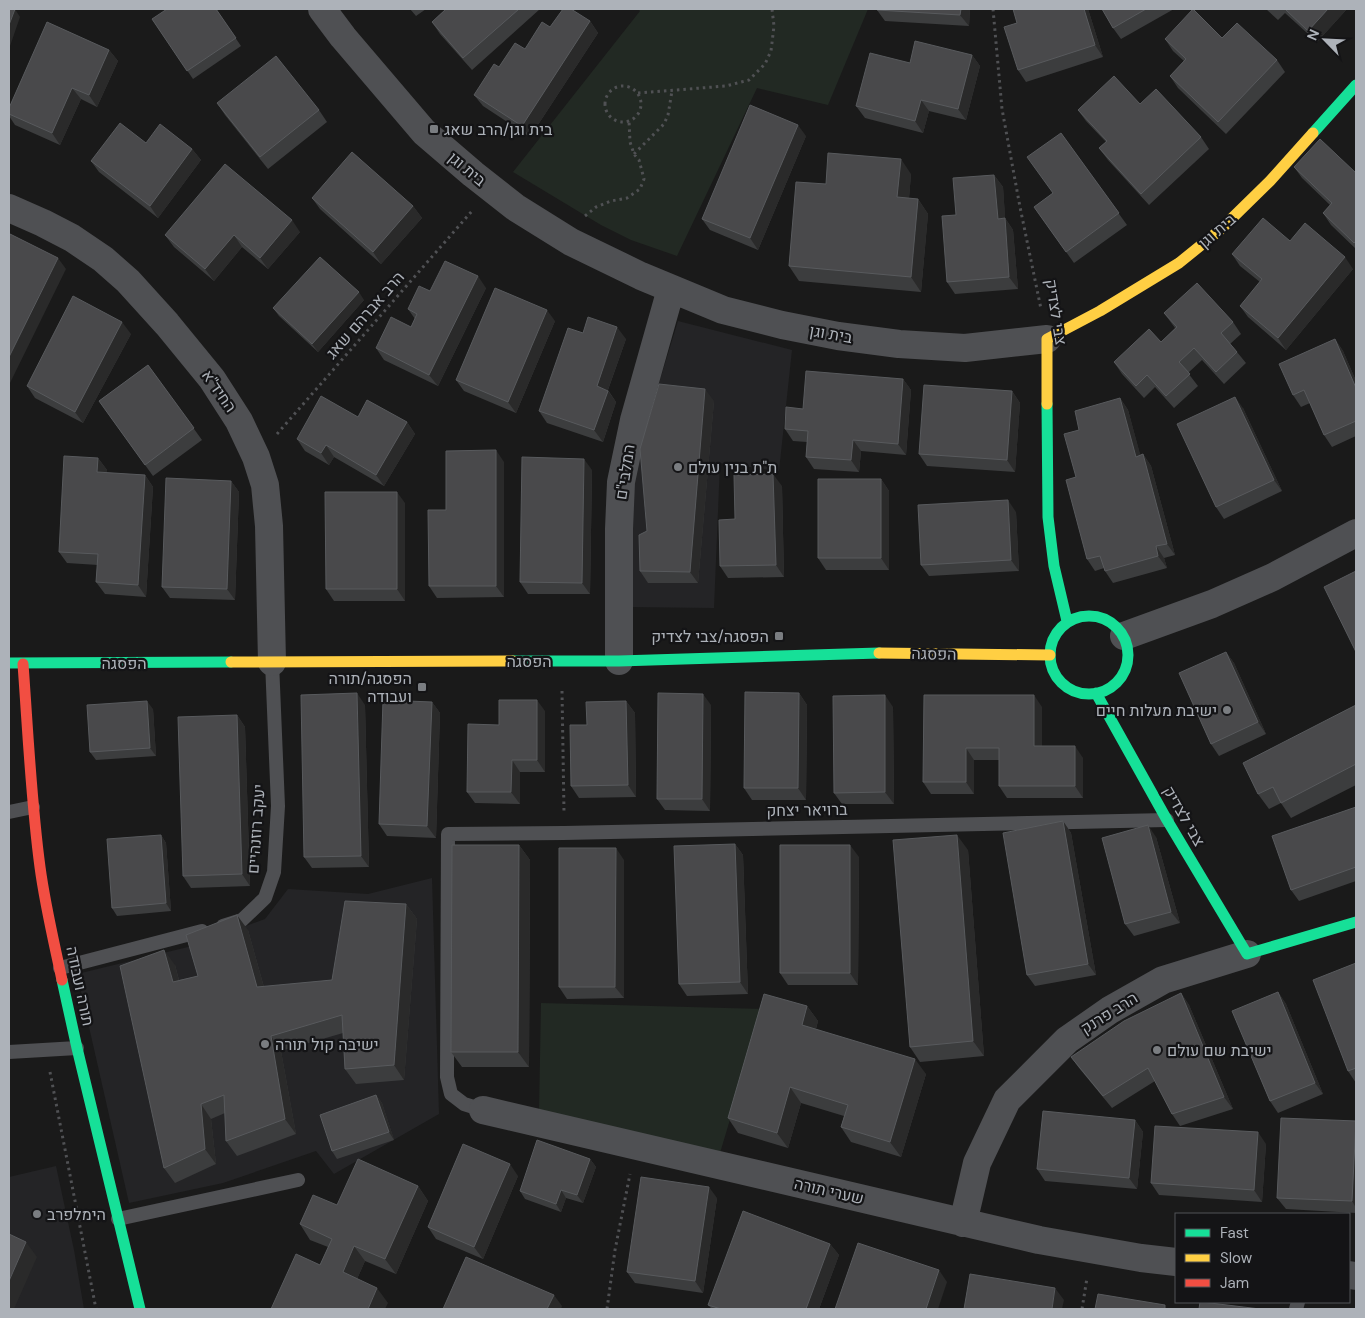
<svg xmlns="http://www.w3.org/2000/svg" width="1365" height="1318" viewBox="0 0 1365 1318" font-family="'DM Sans',Heebo,sans-serif">
	<style>
		.built { fill: #242426 }
		.green { fill: #222923 }
		.lines { fill: none; stroke-linecap: round; stroke-linejoin: round }
		.path { stroke: #505154; stroke-width: 3; stroke-dasharray: 2.5 4; stroke-linecap: butt }
		.lane { stroke: #4f5053; stroke-width: 14 }
		.street { stroke: #4f5053; stroke-width: 28 }
		.fast { stroke: #16e098; stroke-width: 11 }
		.slow { stroke: #ffcf43; stroke-width: 11 }
		.jam { stroke: #f24e42; stroke-width: 11 }
		.wall { fill: #3c3d3e }
		.shaded-wall { fill: #2a2a2a }
		.building { fill: #49494b; stroke: #585a5d }
		.poi-dot { fill: #7a7d81; stroke: #141416; stroke-width: 2 }
		.labels { text-anchor: middle; dominant-baseline: central; stroke-width: 4.5; stroke-linejoin: round; paint-order: stroke }
		.poi-label { font-size: 16px; fill: #adb2b9; stroke: #141416; text-anchor: start }
		.street-label { font-size: 16px; fill: #adb2b9; stroke: #141416 }
	</style>
	<rect width="100%" height="100%" fill="#1a1a1a"/>
	<path class="built" d="M678,321L792,350L779,471L720,463L714,608L629,607L632,491L644,432Z
		M432,878L439,1114L334,1174L316,1151L223,1183L129,1203L77,974L188,947L265,919L288,889L368,894Z
		M56,1166L74,1250L84,1309H9V1177Z"/>
	<path class="green" d="M638,9H868L828,105L757,88L677,256L631,240L601,225L513,172L640,11Z
		M541,1003L763,1009L720,1153L539,1113Z"/>
	<g class="lines">
		<path class="path" d="M993,9L1002,109L1020,207L1041,309
			M605 104a18 18 0 1 1 36 0a18 18 0 1 1-36 0Z
			M638,93L726,86L749,80L765,64L771,51L774,26L772,9
			M634,154L664,124L668,115L672,91
			M585,216L596,207L611,201L627,198L640,189L644,179L639,160L634,154L630,142L629,121
			M277,434L472,211
			M562,691L564,812
			M50,1072L96,1309
			M607,1309L615,1250L630,1174
			M1082,1309L1087,1278"/>
		<path class="lane" d="M9,812L33,807
			M223,926L242,920L265,898L274,872L278,806L272,662
			M60,968L202,931
			M9,1052L77,1048
			M483,1110L464,1104L451,1094L447,1077L448,834L564,833L1167,820
			M118,1219L298,1180
			M1296,1309L1298,1302"/>
		<path class="street" d="M322,9L343,37L424,132L473,174L515,207L571,242L641,276L723,310L782,325L838,336L899,344L965,348L1047,339
			M9,208L43,223L72,238L103,259L128,281L167,324L212,379L239,421L256,457L265,485L269,526L272,662
			M1124,636L1212,604L1273,577L1356,533
			M619,661V529L621,482L634,420L671,289
			M483,1110L1039,1240L1141,1258L1176,1262
			M963,1223L977,1163L1007,1100L1067,1040L1110,1010L1163,980L1247,954
			M1349,1275L1356,1276"/>
		<path class="fast" d="M1313,133L1356,85
			M1047,404L1048,517L1054,566L1067,621
			M1050 655a39 39 0 1 1 78 0a39 39 0 1 1-78 0Z
			M513,661H619L879,653
			M9,663L231,662
			M1096,693L1167,820L1247,954L1356,922
			M62,980L77,1048L140,1309"/>
		<path class="slow" d="M1047,404V339L1100,311L1179,263L1221,229L1270,181L1313,133
			M879,653L1050,655
			M231,662L513,661"/>
		<path class="jam" d="M23,664C28,732 31,800 40,867C45,905 54,942 62,980"/>
	</g>
	<path class="wall" d="M216,9L241,46L193,79L152,19Z
		M410,9H426L416,16Z
		M446,9H540L472,70L440,34L432,22Z
		M970,9L969,26L885,21L877,10Z
		M1088,9L1103,57L1026,82L1018,70Z
		M1102,9H1174L1121,39L1113,28Z
		M1266,9H1347L1317,42L1285,13L1278,20Z
		M590,21L598,33L530,137L483,106L474,95L499,67L525,49L550,27Z
		M1222,38L1277,60L1285,72L1226,134L1178,88L1170,76L1184,61L1173,51L1165,39Z
		M109,50L118,61L97,107L81,99L60,145L15,125L9,116V114Z
		M972,55L980,66L966,120L929,111L923,133L865,118L856,106L910,63Z
		M217,103L319,110L327,122L268,169L225,115Z
		M1078,110L1201,137L1209,149L1149,205L1108,160L1099,148L1106,142L1086,121Z
		M1061,133L1127,225L1074,263L1034,207L1053,193Z
		M806,136L758,250L710,230L702,219Z
		M146,143L192,149L201,160L158,218L99,172L91,161Z
		M1294,167L1356,173V249L1331,225L1323,213L1330,205L1302,178Z
		M911,174L909,198L918,199L928,214L921,292L799,281L789,266L826,184Z
		M994,175L1003,187L1005,218L1013,230L1018,289L955,294L947,282L956,215Z
		M312,198L413,206L422,218L381,264L320,209Z
		M300,232L268,269L242,247L214,281L174,247L165,235Z
		M1232,254L1353,269L1286,350L1248,317L1240,306L1260,282L1240,266Z
		M486,288L438,386L384,360L376,348L411,327L415,319L408,309L430,291Z
		M364,300L318,352L279,316L273,308Z
		M1164,313L1233,322L1241,334L1230,344L1237,352L1246,363L1224,384L1202,360L1188,373L1198,386L1174,408L1155,387L1144,398L1122,374L1114,362L1161,342L1175,328Z
		M555,321L516,413L464,391L456,380Z
		M583,333L626,339L608,390L616,402L603,442L547,423L539,411Z
		M131,334L83,423L35,398L27,386Z
		M1335,339L1343,351L1356,381V436L1332,447L1324,435L1310,403L1301,407L1293,395Z
		M148,365L202,440L153,476L99,401Z
		M903,379L911,390L906,455L861,451L859,472L814,469L806,457L807,442L793,441L785,429L803,409Z
		M1012,391L1020,403L1015,472L927,466L919,454Z
		M1120,398L1128,410L1140,455L1143,454L1151,466L1175,555L1164,558L1167,568L1113,583L1105,571L1104,568L1095,571L1087,559L1076,477L1079,430Z
		M714,401L698,583H648L640,571L647,531Z
		M1243,408L1282,491L1224,519L1216,507Z
		M358,417L407,422L415,434L384,486L334,457L329,465L305,451L297,439Z
		M98,458L107,470L106,473L145,475L153,487L146,597L105,594L96,582L98,565L67,563L59,552Z
		M504,462V597L437,598L429,586L446,510Z
		M592,470L590,594H528L520,582Z
		M881,479L889,491V570H826L818,558Z
		M231,481L239,492L235,600L170,598L162,587Z
		M782,486L784,577L728,578L720,566L735,519Z
		M405,503V601H334L326,589Z
		M1016,512L1019,571L929,576L921,565Z
		M1226,652L1234,663L1266,734L1219,756L1211,744Z
		M799,693L807,705L806,800H752L744,788Z
		M924,695L1042,707V746L1083,758V798H1007L999,786V760H974V794H931L923,782Z
		M626,701L635,713L636,797L579,798L571,786L587,725Z
		M432,702L440,713L436,838L387,836L379,824Z
		M365,705L369,867L312,868L304,857Z
		M711,705L710,811L665,810L657,799Z
		M1356,705V785L1291,818L1281,803L1269,809L1258,794Z
		M893,707L894,804H842L834,793Z
		M153,709L156,756L96,760L90,752Z
		M545,711V772H520V804L475,803L467,792L499,725Z
		M237,715L245,727L250,886L191,888L183,876Z
		M1356,807V881L1299,901L1291,890Z
		M1063,821L1071,833L1096,975L1035,986L1027,975Z
		M161,835L166,843L171,911L117,916L112,908Z
		M1156,837L1180,923L1134,936L1125,924Z
		M735,844L743,855L748,994L687,996L679,984Z
		M519,845L530,860L529,1067H462L451,1052Z
		M968,850L984,1056L920,1062L910,1047Z
		M859,857L858,985H788L780,973Z
		M624,860V998L567,999L559,987Z
		M406,904L417,919L404,1080L356,1084L345,1069L343,1033L281,1051L296,1134L237,1156L226,1141L225,1113L211,1119L216,1164L175,1183L164,1168L175,965L179,980L198,976L248,930L264,987L332,980Z
		M1356,963V1083L1348,1071Z
		M1278,992L1286,1004L1323,1094L1278,1113L1270,1101Z
		M1181,993L1189,1005L1233,1109L1180,1126L1172,1114L1155,1081L1112,1108L1079,1068L1071,1057Z
		M807,1006L818,1021L816,1029L926,1074L901,1157L851,1142L841,1127L844,1116L801,1103L788,1148L738,1133L728,1118Z
		M376,1095L382,1103L394,1140L337,1159L332,1151Z
		M1135,1120L1143,1132L1137,1189L1045,1181L1037,1169Z
		M1356,1122V1213L1286,1209L1277,1198Z
		M1266,1144L1262,1202L1159,1195L1151,1183Z
		M590,1159L596,1167L583,1203L566,1198L561,1212L525,1199L520,1191Z
		M518,1176L483,1259L436,1239L428,1227Z
		M418,1186L428,1201L396,1274L365,1261L357,1279L388,1303L320,1265L328,1247L310,1240L300,1224L337,1205Z
		M717,1198L703,1293L635,1283L627,1272Z
		M830,1244L839,1255L819,1309H712L708,1305Z"/>
	<path class="shaded-wall" d="M15,9L20,17L9,49V25Z
		M961,9H970L969,26L960,15Z
		M1084,9H1088L1103,57L1095,45Z
		M1328,9H1347L1317,42L1308,31Z
		M590,21L598,33L530,137L522,126Z
		M109,50L118,61L97,107L89,95Z
		M972,55L980,66L966,120L958,109Z
		M72,88L81,99L60,145L52,133Z
		M921,100L929,111L923,133L915,121Z
		M798,125L806,136L758,250L750,238Z
		M192,149L201,160L158,218L150,206Z
		M901,159L911,174L908,212L897,197Z
		M994,175L1003,187L1006,230L998,219Z
		M918,199L928,214L921,292L911,277Z
		M413,206L422,218L381,264L373,252Z
		M1005,218L1013,230L1018,289L1009,277Z
		M292,220L300,232L268,269L260,258Z
		M234,235L242,247L214,281L205,269Z
		M1345,257L1353,269L1286,350L1278,338Z
		M58,258L66,269L9,385V357Z
		M478,276L486,288L438,386L429,375Z
		M359,292L364,300L318,352L312,344Z
		M547,310L555,321L516,413L508,402Z
		M122,322L131,334L83,423L75,412Z
		M617,327L626,339L605,398L597,386Z
		M1335,339L1343,351L1356,381V388Z
		M903,379L911,390L906,455L898,444Z
		M705,389L714,401L698,583L690,572Z
		M608,391L616,402L603,442L594,430Z
		M1012,391L1020,403L1015,472L1007,460Z
		M1235,397L1243,408L1282,491L1274,480Z
		M1120,398L1128,410L1144,468L1136,457Z
		M407,422L415,434L384,486L376,475Z
		M853,440L861,451L859,472L851,460Z
		M326,445L334,457L329,465L321,453Z
		M496,450L504,462V597L496,586Z
		M1143,454L1151,466L1175,555L1167,544Z
		M98,458L107,470L106,484L97,472Z
		M584,459L592,470L590,594L582,583Z
		M773,474L782,486L784,577L776,565Z
		M145,475L153,487L146,597L138,585Z
		M881,479L889,491V570L881,558Z
		M231,481L239,492L235,600L227,589Z
		M397,492L405,503V601L397,589Z
		M1008,500L1016,512L1019,571L1011,560Z
		M1156,546L1164,558L1167,568L1158,556Z
		M1226,652L1234,663L1266,734L1258,722Z
		M357,693L365,705L369,867L361,856Z
		M799,693L807,705L806,800L798,788Z
		M703,694L711,705L710,811L702,799Z
		M885,695L893,707L894,804L885,792Z
		M1034,695L1042,707V758L1034,746Z
		M537,700L545,711V772L537,760Z
		M147,701L153,709L156,756L150,748Z
		M626,701L635,713L636,797L628,785Z
		M432,702L440,713L436,838L427,826Z
		M237,715L245,727L250,886L242,874Z
		M1075,746L1083,758V798L1075,786Z
		M966,748L974,760V794L966,782Z
		M512,760L520,772V804L511,792Z
		M1063,821L1071,833L1096,975L1088,964Z
		M1148,825L1156,837L1180,923L1171,912Z
		M161,835L166,843L171,911L166,903Z
		M957,835L968,850L984,1056L973,1041Z
		M735,844L743,855L748,994L740,982Z
		M519,845L530,860L529,1067L518,1052Z
		M850,845L859,857L858,985L850,973Z
		M616,848L624,860V998L615,987Z
		M406,904L417,919L404,1080L394,1065Z
		M237,915L248,930L268,1002L257,987Z
		M164,950L175,965L183,997L173,982Z
		M1278,992L1286,1004L1323,1094L1315,1083Z
		M1181,993L1189,1005L1233,1109L1224,1097Z
		M807,1006L818,1021L813,1040L802,1025Z
		M271,1036L281,1051L296,1134L285,1119Z
		M915,1059L926,1074L901,1157L890,1142Z
		M790,1087L801,1103L788,1148L777,1133Z
		M376,1095L382,1103L394,1140L389,1132Z
		M201,1104L211,1119L216,1164L205,1149Z
		M1135,1120L1143,1132L1137,1189L1129,1178Z
		M1356,1121V1208L1352,1201Z
		M1258,1132L1266,1144L1262,1202L1254,1190Z
		M590,1159L596,1167L583,1203L577,1195Z
		M510,1164L518,1176L483,1259L474,1247Z
		M418,1186L428,1201L396,1274L385,1259Z
		M709,1187L717,1198L703,1293L695,1281Z
		M561,1190L566,1198L561,1212L556,1204Z
		M26,1242L37,1257L14,1309H9V1281Z
		M830,1244L839,1255L819,1309H806Z
		M354,1246L365,1261L353,1288L343,1272Z
		M939,1270L947,1282L938,1309H926Z
		M377,1288L388,1303L385,1309H368Z
		M1055,1288L1064,1300L1062,1309H1052Z
		M554,1295L562,1306L561,1309H547Z"/>
	<path class="building" d="M9,9H15L9,25Z
		M167,9H216L236,38L187,71L152,19Z
		M446,9H519L463,58L432,22Z
		M563,9H571L590,21L522,126L474,95L494,64L499,67L515,43L525,49L542,22L550,27Z
		M877,9H961L960,15L877,10Z
		M1013,9H1084L1095,45L1018,70L1004,27L1017,23Z
		M1102,9H1146L1113,28Z
		M1193,9L1222,38L1237,23L1277,60L1218,122L1170,76L1186,59L1165,39Z
		M1285,9H1328L1308,31Z
		M47,22L109,50L89,95L72,88L52,133L9,114V108Z
		M915,41L972,55L958,109L921,100L915,121L856,106L870,53L910,63Z
		M276,56L319,110L260,157L217,103Z
		M1114,76L1140,104L1156,89L1201,137L1141,194L1099,148L1107,141L1078,110Z
		M750,105L798,125L750,238L702,219Z
		M120,123L146,143L160,124L192,149L150,206L91,161Z
		M1061,133L1119,213L1066,252L1034,207L1053,193L1027,157Z
		M1320,139L1356,173V241L1354,243L1323,213L1332,203L1294,167Z
		M352,152L413,206L373,252L312,198Z
		M828,153L901,159L897,197L918,199L911,277L789,266L796,182L826,184Z
		M225,164L292,220L260,258L234,235L205,269L165,235Z
		M994,175L998,219L1005,218L1009,277L947,282L942,216L956,215L953,178Z
		M1263,218L1290,241L1305,223L1345,257L1278,338L1240,306L1262,279L1232,254Z
		M10,234L58,258L9,357V238Z
		M320,257L359,292L312,344L273,308Z
		M445,261L478,276L429,375L376,348L391,317L411,327L417,314L408,309L419,286L430,291Z
		M1197,283L1233,322L1221,333L1237,352L1216,372L1194,348L1179,362L1190,374L1166,396L1147,375L1136,386L1114,362L1149,329L1161,342L1177,327L1164,313Z
		M495,288L547,310L508,402L456,380Z
		M73,296L122,322L75,412L27,386Z
		M588,317L617,327L597,386L608,391L594,430L539,411L568,328L583,333Z
		M1335,339L1356,388V421L1324,435L1304,390L1293,395L1279,364Z
		M148,365L194,428L145,465L99,401Z
		M806,371L903,379L898,444L853,440L851,460L806,457L808,431L785,429L786,407L803,409Z
		M659,384L705,389L690,572L640,571L639,535L647,531L640,449Z
		M924,385L1012,391L1007,460L919,454Z
		M321,396L358,417L367,400L407,422L376,475L326,445L321,453L297,439Z
		M1235,397L1274,480L1216,507L1177,424Z
		M1120,398L1136,457L1143,454L1167,544L1156,546L1158,556L1105,571L1100,556L1087,559L1066,480L1076,477L1064,434L1079,430L1075,411Z
		M496,450V586H429L428,510H446V451Z
		M64,456L98,458L97,472L145,475L138,585L96,582L98,554L59,552Z
		M522,457L584,459L582,583L520,582Z
		M773,474L776,565L720,566L719,520L735,519L734,475Z
		M166,478L231,481L227,589L162,587Z
		M818,479H881V558H818Z
		M325,492H397V589H326Z
		M1008,500L1011,560L921,565L918,505Z
		M1356,571V652L1324,587Z
		M1226,652L1258,722L1211,744L1179,673Z
		M745,692L799,693L798,788H744Z
		M357,693L361,856L304,857L301,695Z
		M658,693L703,694L702,799H657Z
		M885,695V792L834,793L833,696Z
		M924,695H1034V746H1075V786H999V748H966V782H923Z
		M383,700L432,702L427,826L379,824Z
		M499,700H537V760H512L511,792H467L468,724L499,725Z
		M147,701L150,748L90,752L87,705Z
		M626,701L628,785L571,786L570,725H587L586,702Z
		M1356,705V764L1281,803L1273,787L1258,794L1243,763Z
		M237,715L242,874L183,876L178,717Z
		M1356,807V867L1291,890L1272,836Z
		M1063,821L1088,964L1027,975L1003,833Z
		M1148,825L1171,912L1125,924L1102,838Z
		M161,835L166,903L112,908L107,839Z
		M957,835L973,1041L910,1047L893,840Z
		M735,844L740,982L679,984L674,846Z
		M452,845H519L518,1052H451Z
		M780,845H850V973H780Z
		M559,848H616L615,987H559Z
		M345,901L406,904L394,1065L345,1069L342,1015L271,1036L285,1119L226,1141L224,1095L201,1104L205,1149L164,1168L120,966L164,950L173,982L198,976L186,935L237,915L257,987L332,980Z
		M1356,963V1068L1348,1071L1313,980Z
		M1278,992L1315,1083L1270,1101L1232,1011Z
		M1181,993L1224,1097L1172,1114L1148,1068L1103,1096L1071,1057L1124,1021Z
		M764,994L807,1006L802,1025L915,1059L890,1142L841,1127L848,1105L790,1087L777,1133L728,1118Z
		M376,1095L389,1132L332,1151L320,1115Z
		M1043,1111L1135,1120L1129,1178L1037,1169Z
		M1281,1118L1356,1121L1352,1201L1277,1198Z
		M1155,1126L1258,1132L1254,1190L1151,1183Z
		M537,1140L590,1159L577,1195L561,1190L556,1204L520,1191Z
		M463,1144L510,1164L474,1247L428,1227Z
		M358,1159L418,1186L385,1259L354,1246L343,1272L377,1288L368,1309H271L296,1254L320,1265L332,1239L300,1224L313,1195L337,1205Z
		M641,1177L709,1187L695,1281L627,1272Z
		M743,1211L830,1244L806,1309H721L708,1305Z
		M9,1234L26,1242L9,1281Z
		M858,1243L939,1270L926,1309H835Z
		M466,1257L554,1295L547,1309H443Z
		M970,1274L1055,1288L1052,1309H964Z
		M1098,1294L1165,1305V1309H1095Z
		M1200,1302H1202L1260,1309H1199Z"/>
	<g class="poi-dot">
		<rect x="429" y="124" width="10" height="10" rx="2.5"/>
		<circle cx="678" cy="467" r="5"/>
		<rect x="774" y="631" width="10" height="10" rx="2.5"/>
		<rect x="417" y="682" width="10" height="10" rx="2.5"/>
		<circle cx="1227" cy="710" r="5"/>
		<circle cx="265" cy="1044" r="5"/>
		<circle cx="1157" cy="1050" r="5"/>
		<circle cx="37" cy="1214" r="5"/>
	</g>
	<g class="labels">
		<g class="poi-label">
			<text x="444" y="129">בית וגן/הרב שאג</text>
			<text x="688" y="467">ת"ת בנין עולם</text>
			<text x="769" y="636" text-anchor="end">הפסגה/צבי לצדיק</text>
			<text x="412" y="678" text-anchor="end">הפסגה/תורה<tspan x="412" dy="18">ועבודה</tspan></text>
			<text x="1217" y="710" text-anchor="end">ישיבת מעלות חיים</text>
			<text x="275" y="1044">ישיבה קול תורה</text>
			<text x="1167" y="1050">ישיבת שם עולם</text>
			<text x="47" y="1214">הימלפרב</text>
		</g>
		<g class="street-label">
			<text transform="translate(467 169) rotate(40)">בית וגן</text>
			<text transform="translate(1217 231) rotate(-41)">בית וגן</text>
			<text transform="translate(1056 312) rotate(81)">צבי לצדיק</text>
			<text transform="translate(365 315) rotate(-49)">הרב אברהם שאג</text>
			<text transform="translate(831 334) rotate(10)">בית וגן</text>
			<text transform="translate(219 391) rotate(55)">החיד"א</text>
			<text transform="translate(625 472) rotate(-81)">המלבי"ם</text>
			<text transform="translate(934 654) rotate(1)">הפסגה</text>
			<text x="529" y="661">הפסגה</text>
			<text x="124" y="663">הפסגה</text>
			<text transform="translate(807 810) rotate(-1)">ברויאר יצחק</text>
			<text transform="translate(1184 816) rotate(60)">צבי לצדיק</text>
			<text transform="translate(256 829) rotate(-86)">יעקב רוזנהיים</text>
			<text transform="translate(80 986) rotate(78)">תורה ועבודה</text>
			<text transform="translate(1109 1013) rotate(-32)">הרב פרנק</text>
			<text transform="translate(829 1191) rotate(13)">שערי תורה</text>
		</g>
	</g>
	<rect width="1365" height="1318" fill="none" stroke="#adb2b9" stroke-width="20"/>
	<rect x="1175" y="1213" width="175" height="90" fill="#141416" stroke="#515357"/>
	<rect x="1185" y="1229" width="25" height="8" fill="#16e098" stroke="#515357"/>
	<text x="1220" y="1238" font-size="15" fill="#adb2b9">Fast</text>
	<rect x="1185" y="1254" width="25" height="8" fill="#ffcf43" stroke="#515357"/>
	<text x="1220" y="1263" font-size="15" fill="#adb2b9">Slow</text>
	<rect x="1185" y="1279" width="25" height="8" fill="#f24e42" stroke="#515357"/>
	<text x="1220" y="1288" font-size="15" fill="#adb2b9">Jam</text>
	<g transform="translate(1325 40) rotate(294)" stroke="#141416" stroke-width="4" paint-order="stroke">
	<path d="M0-4L9 19L0 12L-9 19Z" fill="#adb2b9"/>
	<text y="-8" font-size="14" font-weight="bold" text-anchor="middle" fill="#adb2b9">N</text>
	</g>
</svg>
